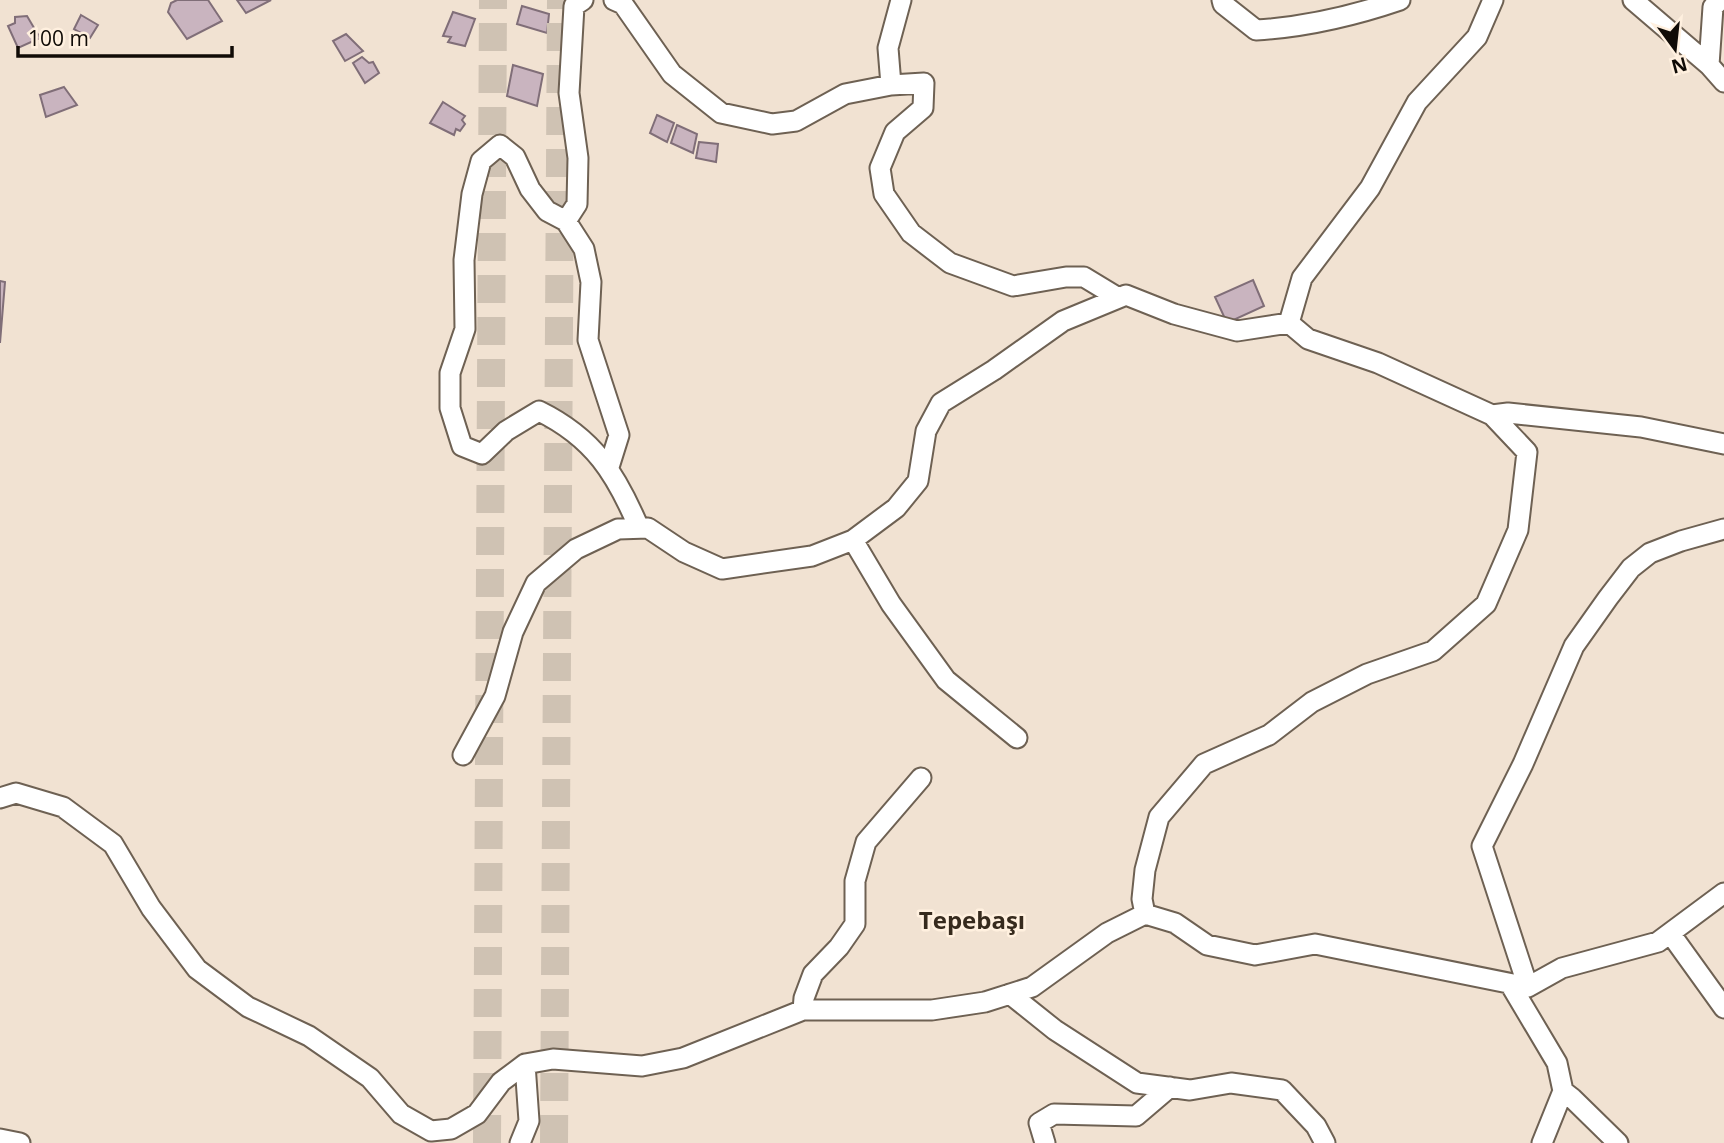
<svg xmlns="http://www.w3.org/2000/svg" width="1724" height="1143" viewBox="0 0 1724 1143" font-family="'Open Sans',sans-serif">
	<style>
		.building { fill: #c9b4bf; stroke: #806e78; stroke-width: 2 }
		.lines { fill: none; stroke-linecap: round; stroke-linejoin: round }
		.highway-tunnel { stroke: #cfc2b3; stroke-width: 28; stroke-dasharray: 28 14; stroke-linecap: butt }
		.minor-casing { stroke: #6e6153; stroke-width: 23 }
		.minor { stroke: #fff; stroke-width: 19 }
		.labels { text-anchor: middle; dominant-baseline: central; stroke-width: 5; stroke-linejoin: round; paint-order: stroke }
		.district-label { font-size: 24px; font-weight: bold; fill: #362a1d; stroke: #fff0df }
	</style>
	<rect width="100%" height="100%" fill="#f1e2d2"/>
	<path class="building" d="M177,0H208L222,21L187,39L168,12L171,3Z
		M237,0H271L246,13Z
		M522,6L549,14L547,33L517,24Z
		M453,12L475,19L465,46L448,42L451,37L443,36Z
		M81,15L98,25L90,38L74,29Z
		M27,16L40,38L18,48L8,26L15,23V17Z
		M346,34L363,51L345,61L333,41Z
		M362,57L369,63L373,62L379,73L365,83L353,63Z
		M513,65L543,74L537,106L507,96Z
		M64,87L77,105L46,117L40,95Z
		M443,102L465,116L462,120L465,124L460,131L456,129L454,135L430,123Z
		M657,115L674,123L667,142L650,133Z
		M677,125L697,134L693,153L671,143Z
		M699,142L718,144L716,162L696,158Z
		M1253,280L1264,306L1227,323L1215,297Z
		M0,281L5,282L0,343Z"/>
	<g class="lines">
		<path class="highway-tunnel" d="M487,1143L493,0
			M554,1143L561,0"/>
		<defs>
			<path id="minor" d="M583,0L574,6L569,93L578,158L577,204L566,221L547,211L530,189L515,157L500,145L481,161L472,194L464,260L465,329L450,373V408L462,446L482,454L506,431L539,411C594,438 616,474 639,528
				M614,0L623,4L672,74L721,113L772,124L796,121L845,94L891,85L924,83L923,108L895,132L880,168L884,194L911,233L950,263L1013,286L1066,277H1084L1117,297
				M1222,0L1223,4L1256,30C1307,27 1353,16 1400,0
				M1633,0L1709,65L1724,82
				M1709,65L1713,7L1720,0
				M891,85L888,48L901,0
				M566,221L584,249L591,282L588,340L619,435L609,467
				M1492,415L1508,413L1641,427L1724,444
				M853,540L891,604L946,680L1017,738
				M463,755L495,696L513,632L536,583L576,549L618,529L648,528L684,552L722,569L812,556L853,540L896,508L918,481L926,431L941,403L994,370L1063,321L1126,295L1174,314L1237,331L1289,323
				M0,798L16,793L63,807L113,844L151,908L197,969L248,1007L309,1036L370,1078L401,1114L431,1131L451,1129L477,1114L501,1082L525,1064L553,1059L642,1066L683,1058L803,1010H932L985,1002L1032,987L1107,933L1145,914L1175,923L1207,945L1255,955L1315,944L1528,987L1562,968L1658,942L1724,893
				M1145,914L1142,899L1145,870L1159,817L1204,764L1269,735L1312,702L1367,674L1433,651L1486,604L1518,530L1527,452L1492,415L1378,363L1308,339L1289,323L1302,278L1370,188L1417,102L1477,37L1493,0
				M1670,933L1724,1008
				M1510,984L1557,1063L1563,1091L1542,1143
				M1528,987L1482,846L1523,764L1574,646L1608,598L1631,568L1650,553L1681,541L1724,529
				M1010,994L1055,1030L1137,1083L1190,1090L1231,1083L1282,1090L1316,1126L1325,1143
				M803,1010L804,998L813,974L839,947L855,924V881L866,842L921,778
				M1563,1091L1572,1098L1618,1143
				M0,1139L20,1143
				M520,1143L529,1121L525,1064
				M1045,1143L1039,1123L1054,1114L1136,1116L1170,1087"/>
		</defs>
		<use href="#minor" class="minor-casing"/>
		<use href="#minor" class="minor"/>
	</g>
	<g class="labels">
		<g class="district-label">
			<text x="972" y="919">Tepebaşı</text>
		</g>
	</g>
	<g transform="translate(1675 49) rotate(165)" stroke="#fff0df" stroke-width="5" paint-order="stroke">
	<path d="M0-5L12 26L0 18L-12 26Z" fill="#100b06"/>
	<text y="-10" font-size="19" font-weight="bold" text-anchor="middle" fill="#100b06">N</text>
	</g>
	<path d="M18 46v10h214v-10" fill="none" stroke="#100b06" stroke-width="3.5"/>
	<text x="28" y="46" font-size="21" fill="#100b06" stroke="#fff0df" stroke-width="5" paint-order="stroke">100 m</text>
</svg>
